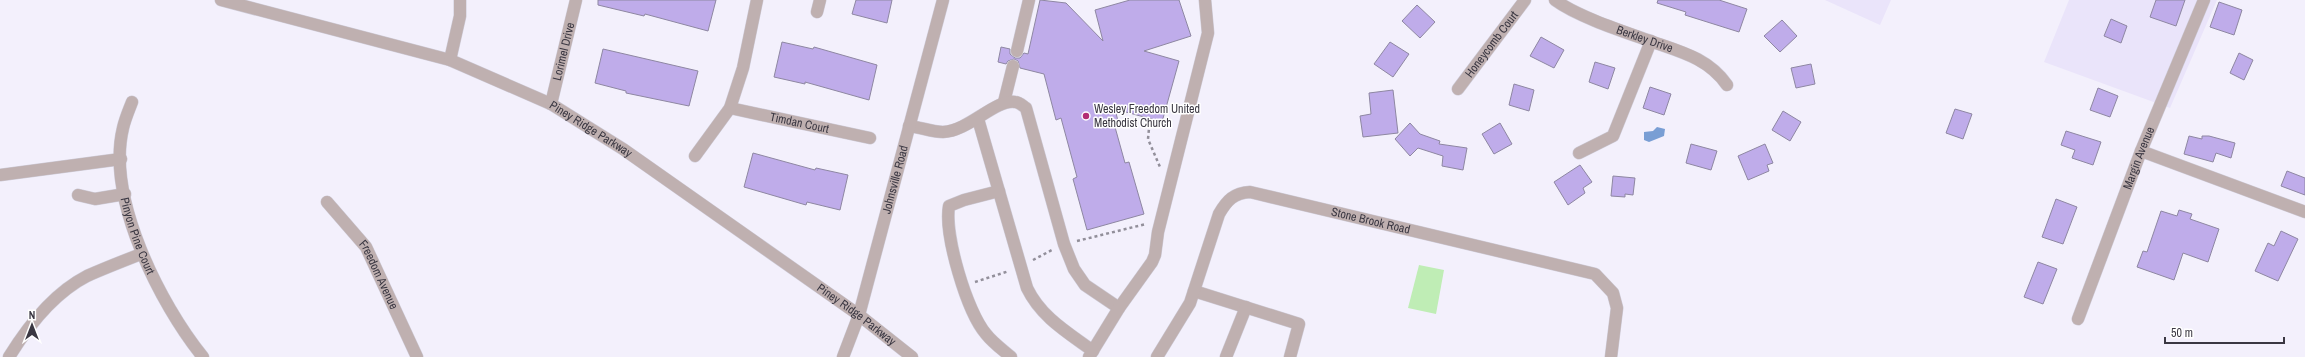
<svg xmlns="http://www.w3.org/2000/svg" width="2305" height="357" viewBox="0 0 2305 357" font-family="'Archivo Narrow',sans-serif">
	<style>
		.built { fill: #eae4fa }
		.green { fill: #bfedb5 }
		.water { fill: #799ed4 }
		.building { fill: #bfacea; stroke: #8e87a2 }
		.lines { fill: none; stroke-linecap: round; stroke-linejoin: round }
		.minor-casing { stroke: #cecbd7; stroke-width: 13 }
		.path { stroke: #928f9a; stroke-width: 2.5; stroke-dasharray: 3 3; stroke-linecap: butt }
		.minor { stroke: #bfb0b0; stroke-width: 12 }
		.poi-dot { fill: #b32d73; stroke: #fff; stroke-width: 1.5 }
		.labels { text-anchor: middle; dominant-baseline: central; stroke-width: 3; stroke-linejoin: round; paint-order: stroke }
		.street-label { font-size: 12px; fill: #3a3742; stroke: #fff }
		.poi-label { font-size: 12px; fill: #3a3742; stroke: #fff; text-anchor: start }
	</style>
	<rect width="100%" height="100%" fill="#f3f0fc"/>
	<path class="built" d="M1825,0H1891L1880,25Z
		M2069,0H2217L2170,108L2044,62Z"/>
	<path class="green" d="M1419,265L1444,270L1436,314L1408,308Z"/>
	<path class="water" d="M1657,127L1665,129L1664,136L1649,142L1644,140V132L1653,131Z"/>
	<path class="building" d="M598,0H716L708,31L645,14L644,16L598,5Z
		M856,0H892L887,23L852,14Z
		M1040,0L1066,3L1103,41L1095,10L1130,0H1179L1191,36L1144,51L1179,61L1162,122L1115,109L1119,125L1115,127L1125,163L1129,162L1144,214L1087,230L1073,179L1077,177L1061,118L1056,120L1044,74L1020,68L1018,61L1014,59L1008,61L1006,64L998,62L1001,47L1010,49V54L1015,58H1020L1024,53L1028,54Z
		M1658,0H1719L1747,9L1739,32L1685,15L1686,12L1657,3Z
		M2156,0H2185L2176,26L2150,17Z
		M2219,2L2242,10L2234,35L2210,27Z
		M1417,5L1435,22L1420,38L1402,21Z
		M2111,19L2127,26L2121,43L2104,36Z
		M1782,20L1797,36L1780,52L1764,36Z
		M1541,37L1564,50L1554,68L1530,56Z
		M782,42L813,49L814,47L877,65L869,100L805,82V84L774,77Z
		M1390,42L1409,54L1393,77L1374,64Z
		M603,49L698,71L689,106L626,93V91L595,83Z
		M2239,53L2253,60L2244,80L2230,73Z
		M1595,62L1615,68L1608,89L1589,82Z
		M1811,64L1815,84L1796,88L1791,68Z
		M1514,84L1534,90L1529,111L1509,105Z
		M1650,87L1671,94L1664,115L1643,108Z
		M2098,88L2118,96L2110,117L2090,110Z
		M1393,90L1398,133L1363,137L1360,116L1371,114L1369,93Z
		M1955,109L1972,114L1963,139L1946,133Z
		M1783,111L1801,122L1790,141L1772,130Z
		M1410,123L1420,134L1440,141L1439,144L1467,148L1463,170L1442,166L1443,156L1418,148L1410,156L1395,139Z
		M1500,123L1512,144L1494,154L1482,134Z
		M2066,131L2101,142L2093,165L2072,158L2075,150L2061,145Z
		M2189,136L2202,139V136H2209L2235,143L2231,158L2216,153L2213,162L2184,154Z
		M1691,144L1717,151L1711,170L1686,163Z
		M1765,144L1773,163L1767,165L1769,171L1748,180L1738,156Z
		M753,153L815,170L816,168L848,175L840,210L807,202L806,205L744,187Z
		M1580,165L1592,182L1583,188L1585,193L1568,205L1554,182Z
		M2287,171L2305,178V195L2281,186Z
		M1613,176L1635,178L1633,195L1625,194V197L1611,196Z
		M2056,199L2077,207L2063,244L2042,237Z
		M2179,210L2192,214L2190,219L2219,229L2208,262L2183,253L2174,280L2137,267L2143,251L2147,252L2161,211L2177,216Z
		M2281,231L2298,239L2278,281L2255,271L2268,243L2274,246Z
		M2038,262L2057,269L2043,304L2024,297Z"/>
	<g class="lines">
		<defs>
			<g id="minor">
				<path id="s1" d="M221,0L450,60L551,104L623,149L859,315L912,357"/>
				<path id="s2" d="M1555,0C1578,17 1625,32 1653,42C1682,52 1709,59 1727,85"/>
				<path d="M817,12L820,0"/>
				<path d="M1017,51L1029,0"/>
				<path d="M450,60L460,16V0"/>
				<path id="s3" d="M1458,89L1525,0"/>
				<path id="s4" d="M132,102C129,110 125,119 123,128C106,198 160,304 203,357"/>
				<path d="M1004,102L1013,66"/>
				<path id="s5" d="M551,104L576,0"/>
				<path id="s6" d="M730,108L870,138"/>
				<path d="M978,119L1027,288C1041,317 1067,332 1093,351"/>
				<path d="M909,126C920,127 932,132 943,132C969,131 995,99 1015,102C1019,102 1023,106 1026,108L1064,244L1074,269L1085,285L1119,308"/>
				<path d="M2141,151L2305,212"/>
				<path d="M1579,153L1613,136L1651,41"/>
				<path d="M695,156L730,108L743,68L757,0"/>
				<path d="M0,175L121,159"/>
				<path d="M999,191L964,200L949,206C944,235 967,312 986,334C993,343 1003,350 1011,357"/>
				<path d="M78,195L95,199L125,194"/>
				<path id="s7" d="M327,202L366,247L417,357"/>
				<path d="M1194,291L1299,324L1290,357"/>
				<path id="s8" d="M2078,319L2141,151L2204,0"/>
				<path d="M9,357C28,326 54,293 87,276C105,268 123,261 141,254"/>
				<path id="s9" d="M843,357L859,315L943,0"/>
				<path d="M1089,357L1119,308L1152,262L1155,255L1158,232L1208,33L1205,0"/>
				<path id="s10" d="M1157,357L1190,303L1219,214C1227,200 1234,193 1250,192L1595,274L1613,293L1617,308L1611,357"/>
				<path d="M1226,357L1246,307"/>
			</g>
		</defs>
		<use href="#minor" class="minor-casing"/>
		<path class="path" d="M1150,118L1148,139L1160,167
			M1077,241L1146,224
			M1033,260L1052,250
			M975,282L1009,271"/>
		<use href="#minor" class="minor"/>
	</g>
	<circle class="poi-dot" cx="1086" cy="116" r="4"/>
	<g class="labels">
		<g class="street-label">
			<text stroke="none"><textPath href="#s2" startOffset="98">Berkley Drive</textPath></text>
			<text stroke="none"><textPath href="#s3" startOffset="56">Honeycomb Court</textPath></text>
			<text stroke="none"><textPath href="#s5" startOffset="54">Lorimel Drive</textPath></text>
			<text stroke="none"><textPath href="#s6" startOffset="71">Timdan Court</textPath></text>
			<text stroke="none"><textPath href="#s1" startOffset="394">Piney Ridge Parkway</textPath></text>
			<text stroke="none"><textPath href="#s8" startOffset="172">Margin Avenue</textPath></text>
			<text stroke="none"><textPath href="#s9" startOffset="185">Johnsville Road</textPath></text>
			<text stroke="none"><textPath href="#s10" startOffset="321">Stone Brook Road</textPath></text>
			<text stroke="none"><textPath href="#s4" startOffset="138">Pinyon Pine Court</textPath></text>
			<text stroke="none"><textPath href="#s7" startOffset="90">Freedom Avenue</textPath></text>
			<text stroke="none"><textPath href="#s1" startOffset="718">Piney Ridge Parkway</textPath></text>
		</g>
		<g class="poi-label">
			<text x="1094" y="109">Wesley Freedom United<tspan x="1094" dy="14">Methodist Church</tspan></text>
		</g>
	</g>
	<g transform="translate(32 325)" stroke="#ffffff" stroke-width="3" paint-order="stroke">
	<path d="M0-3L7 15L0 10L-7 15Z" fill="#3a3742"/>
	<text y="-6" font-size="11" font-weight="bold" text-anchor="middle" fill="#3a3742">N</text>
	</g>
	<path d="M2165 337v6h119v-6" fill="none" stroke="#3a3742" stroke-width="2"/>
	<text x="2171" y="337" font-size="12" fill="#3a3742" stroke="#ffffff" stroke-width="3" paint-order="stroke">50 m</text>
</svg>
